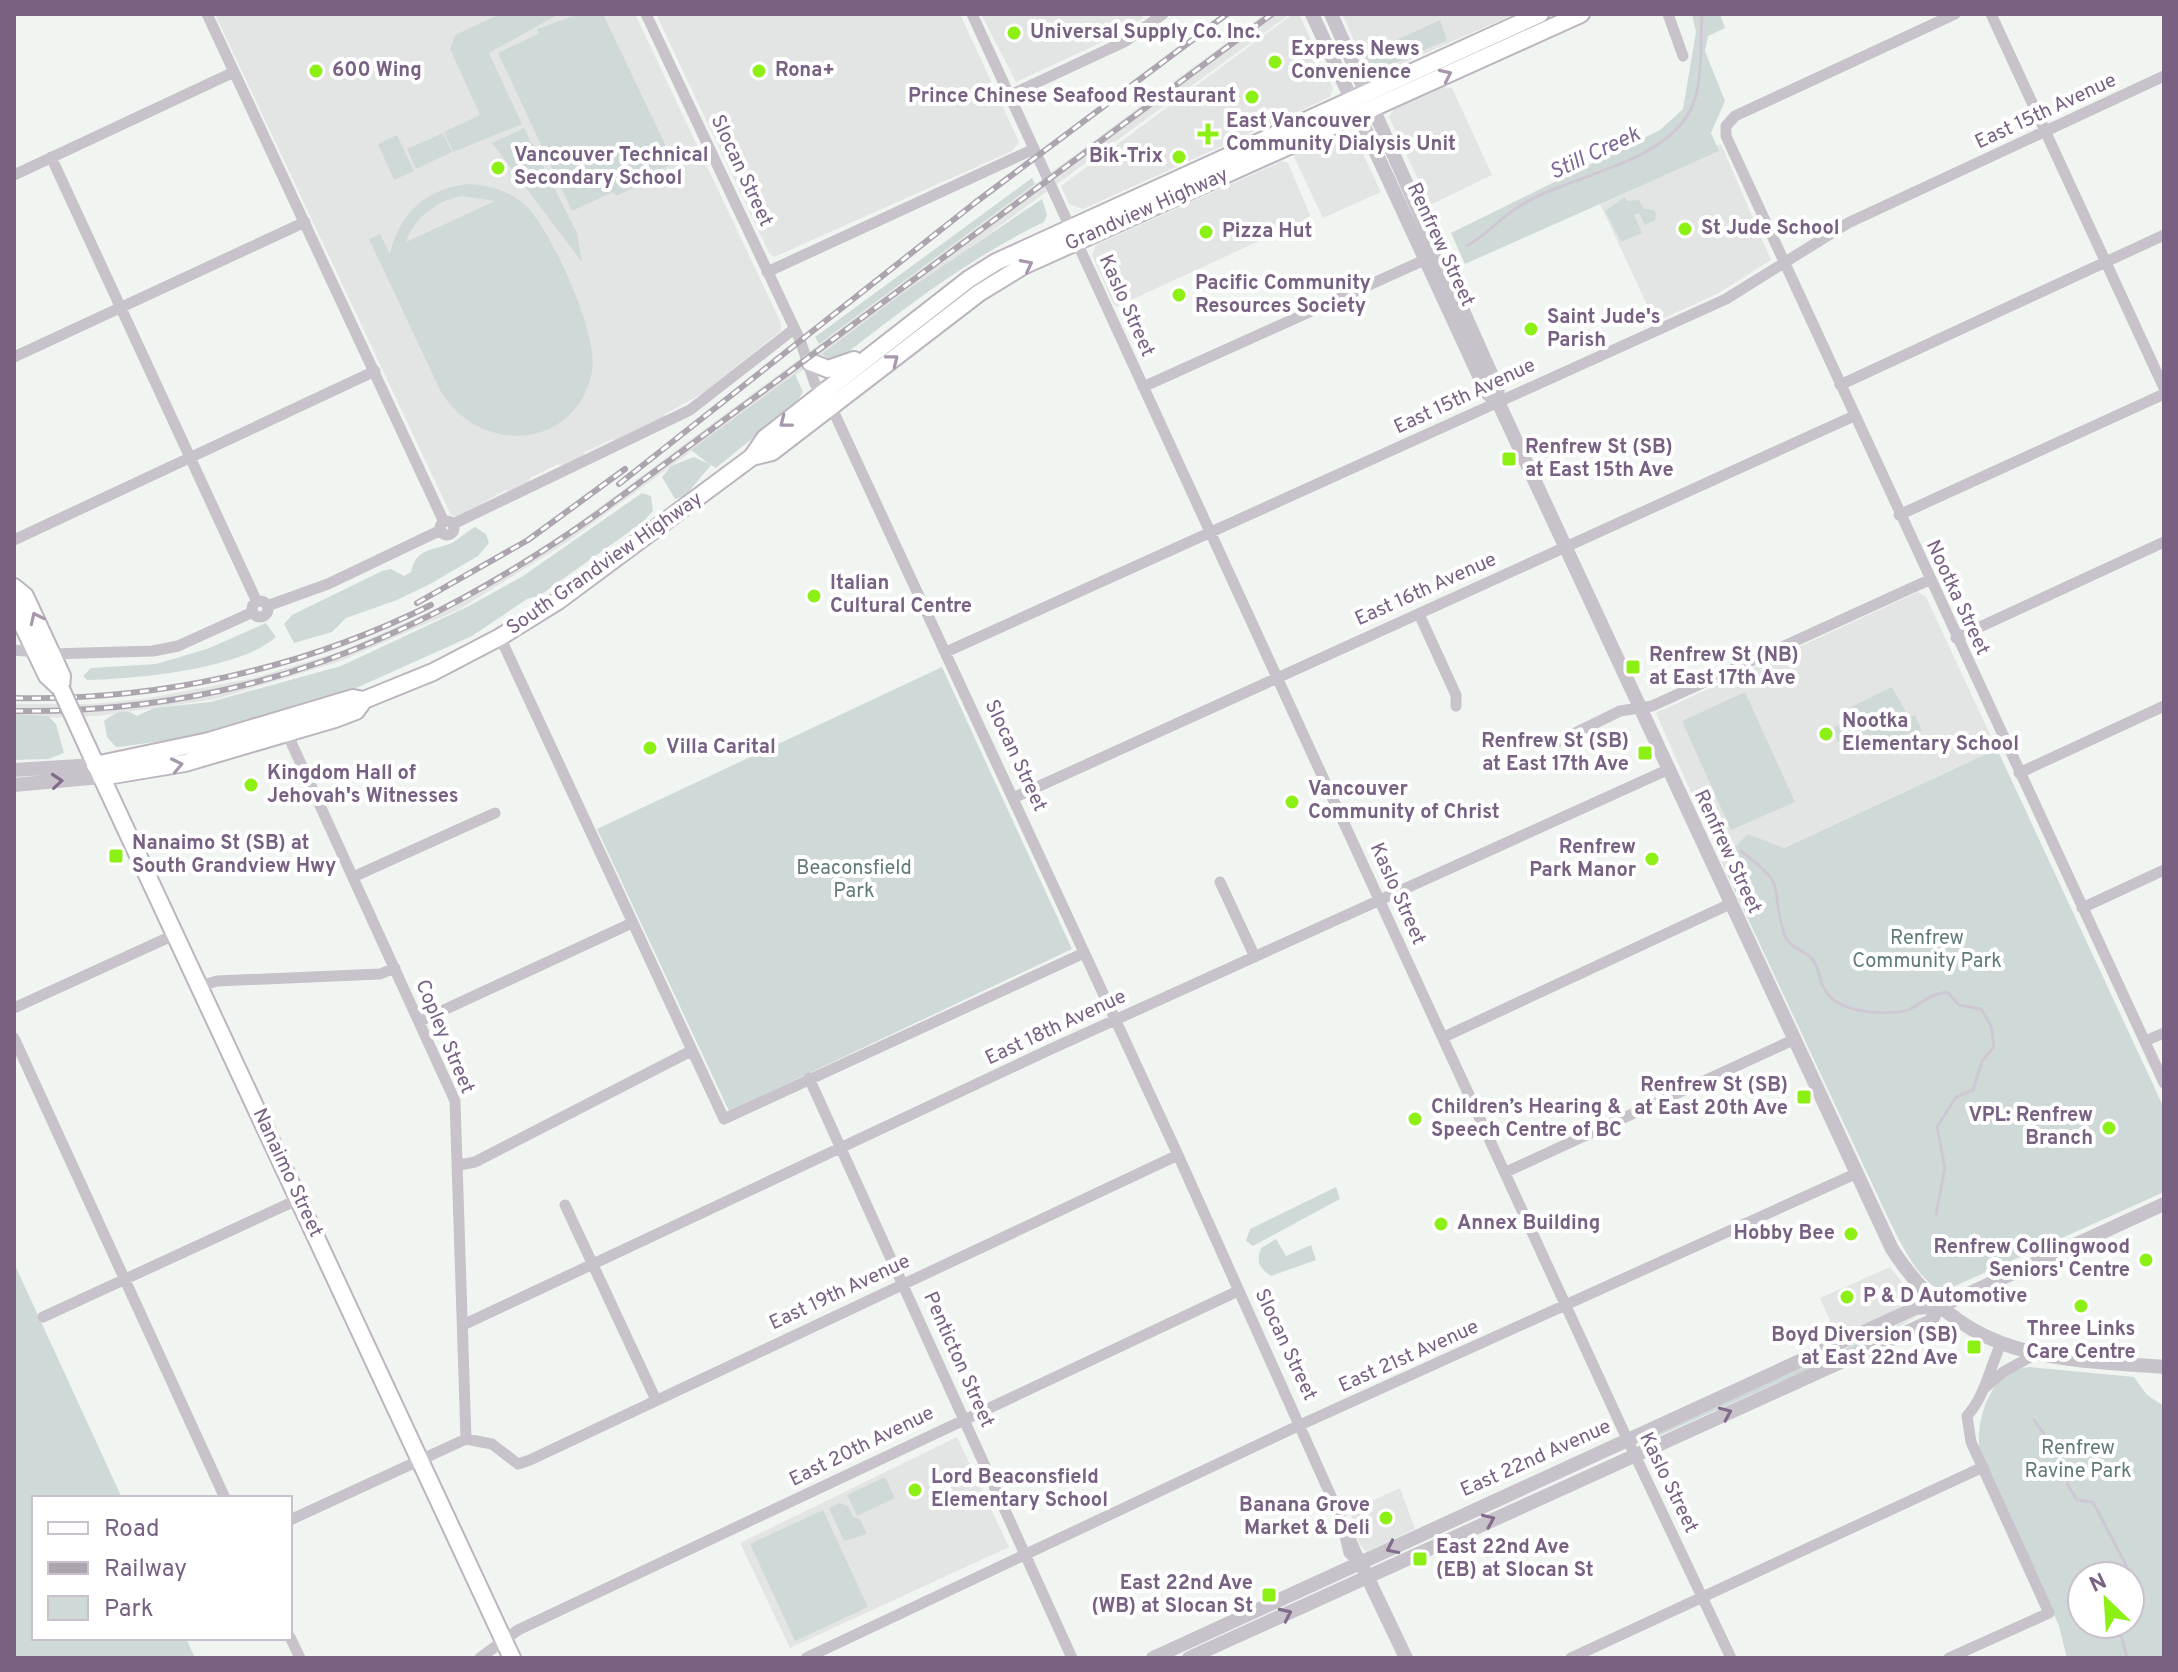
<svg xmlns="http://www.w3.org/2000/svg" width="2178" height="1672" viewBox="0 0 2178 1672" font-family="Overpass,sans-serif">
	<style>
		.built { fill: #e3e5e4 }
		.green { fill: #cfdad8; fill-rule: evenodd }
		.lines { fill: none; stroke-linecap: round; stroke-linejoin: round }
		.stream { stroke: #cec8d5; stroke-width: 3 }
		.secondary-casing { stroke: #bcb5bf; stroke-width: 20 }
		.minor { stroke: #c8c3ca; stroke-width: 11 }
		.tertiary { stroke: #c8c3ca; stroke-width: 14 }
		.secondary { stroke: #fff; stroke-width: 16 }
		.rail-casing { stroke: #aca5b0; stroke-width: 6 }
		.rail { stroke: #fff; stroke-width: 3; stroke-dasharray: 9; stroke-linecap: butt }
		.secondary-bridge-casing { stroke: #bcb5bf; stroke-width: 20; stroke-linecap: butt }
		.secondary-bridge { stroke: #fff; stroke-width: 16 }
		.oneway { stroke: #a798ae }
		.oneway2 { stroke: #806b8a }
		.poi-dot { fill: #8cf015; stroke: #fff; stroke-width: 3 }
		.labels { text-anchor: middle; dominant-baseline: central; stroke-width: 8; stroke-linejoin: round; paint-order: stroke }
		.poi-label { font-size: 20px; font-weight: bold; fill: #786183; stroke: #fff; text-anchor: start }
		.street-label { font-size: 20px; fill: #786183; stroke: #fff }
		.park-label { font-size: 20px; fill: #607a7a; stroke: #fff }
		.water-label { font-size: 22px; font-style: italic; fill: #806a96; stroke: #fff }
	</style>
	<rect width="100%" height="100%" fill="#f0f5f1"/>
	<path class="built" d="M215,14H635L781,323V331L703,393L665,414L664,419L618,441L613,439L585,452L583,457L564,466L558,464L530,478L528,483L510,492L506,490L457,517L451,515Z
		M656,14H960L1019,142L1012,151L774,257L769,253Z
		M981,14H1141L1143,18L1111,38L1016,82Z
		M1265,14H1290L567,542L460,609L341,661L216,699L98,716L14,719V704H93L149,698L254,678L342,651L461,598L562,535Z
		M1293,14H1299L1333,88L1330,97L1083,209L1069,204L1061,186Z
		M1342,14H1515L1376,75L1368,71Z
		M1443,87L1452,88L1492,175L1430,205L1389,117L1394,109Z
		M1345,133L1355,137L1381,192L1323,218L1293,155Z
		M1721,144L1771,260L1717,294L1655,322L1600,204Z
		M1282,161L1288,163L1310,215L1307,219L1118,306L1114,305L1092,255L1096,245Z
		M1918,592L1926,597L1997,749L1727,874L1656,713Z
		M1890,1267L1911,1294L1908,1305L1841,1336L1834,1330L1820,1298Z
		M957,1437L1009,1547L790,1648L740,1543Z
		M1400,1488L1415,1529L1366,1552L1359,1543L1350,1511Z"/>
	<path class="green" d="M500,14H570H559L489,53L522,124L453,152L444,132L480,115L450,49L455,35Z
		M579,14H603L674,163L635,181L637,186L616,196L613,192L572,211L498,53L538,34L537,29Z
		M1692,14H1720L1725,28L1708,36L1705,51L1725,101L1711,133L1719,151L1465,264L1451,233L1660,130L1683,109L1696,32Z
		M1440,20L1447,40L1377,71L1371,70L1362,46L1368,42L1373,51Z
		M524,128L577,233L582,262L492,143Z
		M443,133L452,152L416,169L407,149Z
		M397,135L414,171L394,180L378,144Z
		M1032,178L1035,184L819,344L815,337Z
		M469,184C490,185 509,191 525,205C551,228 600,338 592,372C576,451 478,456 440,390L369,239L380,234L390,254C399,213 427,188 469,184ZM461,196L495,201L406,242C415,217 435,202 461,196Z
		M1625,197L1627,201L1639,200L1644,209L1654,210L1656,214L1655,220L1645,225L1639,213L1634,215L1642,233L1621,242L1605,211Z
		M1042,199L1047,215L1044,222C969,258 905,308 839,359L830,361L822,354L903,293Z
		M795,374L803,392L796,403L716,468L711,465L685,496L675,499L662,477L671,466L694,457L709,464L691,450Z
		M642,493L651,496L653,511L643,522L539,596L527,599L472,636L334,698C311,696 299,706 280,714C252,726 221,726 193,739C182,736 133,746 116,747L107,737L104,721C115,713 124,707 137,716L154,708L210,702L341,666L469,606L523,576Z
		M475,527L486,534L489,543L478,556L432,583L397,600L346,618L332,632L294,643L284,624L292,615L382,571L391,569L404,576L411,572C416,548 432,551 452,543C459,539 467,531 475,527Z
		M266,623L276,637C241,669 136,679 87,680L83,676L91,668L156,664L207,649Z
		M942,667L1072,949L729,1111L597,829Z
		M1892,687L1909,717L1915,715L1922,731L1896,737L1860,753L1852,736L1838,742L1832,728L1845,722L1841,712Z
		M1745,692L1795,802L1731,830L1682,721Z
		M14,714L48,716L56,724L64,753L48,759L14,760Z
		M1997,749L2164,1108V1192L1944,1291C1920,1285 1901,1243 1890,1222L1727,874L1736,869L1730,852L1748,834L1784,848Z
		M1336,1187L1340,1199L1253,1246L1246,1241L1250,1229Z
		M1276,1239L1286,1256L1311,1245L1316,1260L1271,1276C1259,1268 1256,1262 1261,1248Z
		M14,1263L122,1498H34V1638H186L195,1658H14Z
		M1920,1315L1856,1348L1647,1441L1646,1438Z
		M2030,1367L2134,1377L2147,1395L2164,1406V1658H2067L2059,1626L1979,1447C1977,1414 1992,1369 2030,1367ZM2082,1576H2130V1624H2082Z
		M885,1477L895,1498L857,1516L847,1495Z
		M840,1503L848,1506L853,1517L860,1519L867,1534L844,1541L829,1508Z
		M823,1510L868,1607L795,1641L750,1544Z"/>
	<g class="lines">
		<path class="stream" d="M1467,246C1485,235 1498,221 1515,209C1564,175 1660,167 1690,111C1704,84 1700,44 1702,14
			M1741,851C1791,889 1768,883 1784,933C1788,947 1800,948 1810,957C1820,965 1818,979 1825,990C1837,1012 1876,1014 1898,1012C1918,1011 1922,995 1947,992L1959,1005L1981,1009L1991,1026L1994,1047L1982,1061L1973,1090L1956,1097L1937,1127L1945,1168L1936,1214
			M2034,1420L2064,1462L2068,1485L2077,1500L2093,1502L2128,1569L2126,1576
			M2118,1624L2127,1658"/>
		<defs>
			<path id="secondary" d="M810,362L828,369L854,360
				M752,457L772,452L979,293L1023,266L1581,14
				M14,587L25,596L62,676L61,689
				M14,607L47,676L61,689
				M88,748L512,1658
				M95,765L209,741L353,698L364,700
				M101,777L185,763L335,719L356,711L364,700L433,672L500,637L558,601L752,457L765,438L969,279L996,262L1540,14"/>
		</defs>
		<use href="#secondary" class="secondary-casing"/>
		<path class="minor" d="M207,14L444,522
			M646,14L800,340L815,384L824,391L1178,1155L1361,1563
			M972,14L1623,1430L1731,1658
			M1668,14L1683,56
			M1955,14L1735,116L1726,126V136L2164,1083
			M1991,14L2164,388
			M1010,95L1126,41L1163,14
			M51,157L257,602
			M14,175L234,72
			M767,272L1034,149
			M14,357L305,222
			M1840,385L2164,235
			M1143,387L1431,257
			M1899,515L2164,394
			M440 528a7 7 0 1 1 14 0a7 7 0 1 1-14 0Z
			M453,524L690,410L794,329
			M14,540L375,371
			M252 609a8 8 0 1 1 16 0a8 8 0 1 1-16 0Z
			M267,606L328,584L441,530
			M1419,614L1456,695V706
			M500,637L724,1119L1084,953
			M1956,638L2164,542
			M14,650L35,652
			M946,652L1726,299L1848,223L2164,76
			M52,654L153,651L178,646L253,612
			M285,729L455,1101L466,1439
			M1557,742L1620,711L1652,706L1929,580
			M2019,773L2164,706
			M1013,798L1854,416
			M353,877L495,813
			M1220,882L1255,957
			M2082,908L2164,870
			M200,986L217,981L380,974L395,968
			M14,1008L176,934
			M420,1021L632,923
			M1444,1037L1730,904
			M14,1038L225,1498
			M2145,1041L2164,1033
			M809,1078L1072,1658
			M459,1165L475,1162L691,1051
			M1506,1172L1793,1040
			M565,1205L656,1400
			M43,1317L299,1199
			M463,1325L1051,1049L1667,770
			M1986,1387L2003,1372L2034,1355
			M290,1520L466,1439L492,1444L518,1464L530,1460L1178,1155
			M1342,1524L1349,1553L1361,1563
			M290,1637L300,1658
			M480,1658L518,1630L1238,1291
			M806,1658L1300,1425L1855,1174
			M1571,1658L1983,1467
			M1949,1658L2049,1613L1971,1442L1967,1416C1986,1394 1989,1369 2001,1344"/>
		<path class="tertiary" d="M1312,14L1487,393L1498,402
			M1331,14L1497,387L1498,402L1892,1249C1965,1360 2044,1358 2164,1367
			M14,770L95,765
			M14,785L101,777
			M1364,1570L1406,1658
			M1153,1658L1839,1343L1916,1308L1939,1306L1959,1298L2164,1204
			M1189,1658L1931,1321L1939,1306"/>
		<use href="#secondary" class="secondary"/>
		<defs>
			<path id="rail" d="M619,484L976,202L1227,14
				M417,603L528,540L625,469
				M14,698C158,701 302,669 431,605
				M14,711C241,714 418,641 600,512L1272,14"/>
		</defs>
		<use href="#rail" class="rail-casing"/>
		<use href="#rail" class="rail"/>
		<defs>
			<path id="secondary-bridge" d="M61,689L88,748"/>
		</defs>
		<use href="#secondary-bridge" class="secondary-bridge-casing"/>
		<use href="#secondary-bridge" class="secondary-bridge"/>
	</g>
	<defs><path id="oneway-chevron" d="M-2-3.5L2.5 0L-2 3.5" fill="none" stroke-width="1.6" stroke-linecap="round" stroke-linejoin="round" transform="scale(2)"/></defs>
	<g class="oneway">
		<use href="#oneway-chevron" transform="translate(1446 75) rotate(-25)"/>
		<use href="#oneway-chevron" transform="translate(1027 265) rotate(-27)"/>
		<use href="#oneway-chevron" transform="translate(893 360) rotate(-38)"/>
		<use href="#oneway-chevron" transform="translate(785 422) rotate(142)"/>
		<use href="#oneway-chevron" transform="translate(36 618) rotate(-115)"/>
		<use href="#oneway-chevron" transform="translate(177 765) rotate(-12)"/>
	</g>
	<g class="oneway2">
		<use href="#oneway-chevron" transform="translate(57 781) rotate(-5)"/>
		<use href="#oneway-chevron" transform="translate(1726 1413) rotate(-24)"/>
		<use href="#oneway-chevron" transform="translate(1489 1520) rotate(-24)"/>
		<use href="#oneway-chevron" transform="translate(1392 1548) rotate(154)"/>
		<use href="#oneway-chevron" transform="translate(1286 1614) rotate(-25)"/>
	</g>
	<g class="poi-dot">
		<circle cx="1014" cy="33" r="8"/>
		<circle cx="1275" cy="62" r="8"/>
		<circle cx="316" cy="71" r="8"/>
		<circle cx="759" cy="71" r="8"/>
		<circle cx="1252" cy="97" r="8"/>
		<path d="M1204 122h8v8h8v8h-8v8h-8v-8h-8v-8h8z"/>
		<circle cx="1179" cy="157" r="8"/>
		<circle cx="498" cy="168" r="8"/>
		<circle cx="1685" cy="229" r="8"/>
		<circle cx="1206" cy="232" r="8"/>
		<circle cx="1179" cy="295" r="8"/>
		<circle cx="1531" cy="329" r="8"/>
		<rect x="1501" y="451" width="16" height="16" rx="4"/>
		<circle cx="814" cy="596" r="8"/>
		<rect x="1625" y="659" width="16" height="16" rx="4"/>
		<circle cx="1826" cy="734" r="8"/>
		<circle cx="650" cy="748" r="8"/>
		<rect x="1637" y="745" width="16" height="16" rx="4"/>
		<circle cx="251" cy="785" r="8"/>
		<circle cx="1292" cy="802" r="8"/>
		<rect x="108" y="848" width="16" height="16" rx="4"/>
		<circle cx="1652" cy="859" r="8"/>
		<rect x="1796" y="1089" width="16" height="16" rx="4"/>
		<circle cx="1415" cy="1119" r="8"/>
		<circle cx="2109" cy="1128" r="8"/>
		<circle cx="1441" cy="1224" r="8"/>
		<circle cx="1851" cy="1234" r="8"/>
		<circle cx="2146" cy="1260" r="8"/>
		<circle cx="1847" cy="1297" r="8"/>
		<circle cx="2081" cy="1306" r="8"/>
		<rect x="1966" y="1339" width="16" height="16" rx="4"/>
		<circle cx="915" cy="1490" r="8"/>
		<circle cx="1386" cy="1518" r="8"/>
		<rect x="1412" y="1551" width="16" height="16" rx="4"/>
		<rect x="1261" y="1587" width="16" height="16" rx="4"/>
	</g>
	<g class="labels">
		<g class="poi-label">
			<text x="1030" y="33">Universal Supply Co. Inc.</text>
			<text x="1291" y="50">Express News<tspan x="1291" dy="23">Convenience</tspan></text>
			<text x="332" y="71">600 Wing</text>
			<text x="775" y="71">Rona+</text>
			<text x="1236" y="97" text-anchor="end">Prince Chinese Seafood Restaurant</text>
			<text x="1226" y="122">East Vancouver<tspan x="1226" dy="23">Community Dialysis Unit</tspan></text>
			<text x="514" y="156">Vancouver Technical<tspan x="514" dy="23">Secondary School</tspan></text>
			<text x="1163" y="157" text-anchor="end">Bik-Trix</text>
			<text x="1701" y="229">St Jude School</text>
			<text x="1222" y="232">Pizza Hut</text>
			<text x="1195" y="284">Pacific Community<tspan x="1195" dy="23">Resources Society</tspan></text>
			<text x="1547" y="318">Saint Jude's<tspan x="1547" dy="23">Parish</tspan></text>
			<text x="1525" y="448">Renfrew St (SB)<tspan x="1525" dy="23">at East 15th Ave</tspan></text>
			<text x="830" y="584">Italian<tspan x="830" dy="23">Cultural Centre</tspan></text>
			<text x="1649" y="656">Renfrew St (NB)<tspan x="1649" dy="23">at East 17th Ave</tspan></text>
			<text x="1842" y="722">Nootka<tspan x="1842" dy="23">Elementary School</tspan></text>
			<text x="1629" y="742" text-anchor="end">Renfrew St (SB)<tspan x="1629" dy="23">at East 17th Ave</tspan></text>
			<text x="666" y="748">Villa Carital</text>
			<text x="267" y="774">Kingdom Hall of<tspan x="267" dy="23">Jehovah's Witnesses</tspan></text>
			<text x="1308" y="790">Vancouver<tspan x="1308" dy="23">Community of Christ</tspan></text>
			<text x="132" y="844">Nanaimo St (SB) at<tspan x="132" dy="23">South Grandview Hwy</tspan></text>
			<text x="1636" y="848" text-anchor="end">Renfrew<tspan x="1636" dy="23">Park Manor</tspan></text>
			<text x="1788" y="1086" text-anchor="end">Renfrew St (SB)<tspan x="1788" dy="23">at East 20th Ave</tspan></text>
			<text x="1431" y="1108">Children’s Hearing &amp;<tspan x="1431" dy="23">Speech Centre of BC</tspan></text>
			<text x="2093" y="1116" text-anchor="end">VPL: Renfrew<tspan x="2093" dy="23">Branch</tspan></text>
			<text x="1457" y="1224">Annex Building</text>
			<text x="1835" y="1234" text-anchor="end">Hobby Bee</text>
			<text x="2130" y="1248" text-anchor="end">Renfrew Collingwood<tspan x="2130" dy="23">Seniors' Centre</tspan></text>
			<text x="1863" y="1297">P &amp; D Automotive</text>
			<text x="2081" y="1330" text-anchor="middle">Three Links<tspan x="2081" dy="23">Care Centre</tspan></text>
			<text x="1958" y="1336" text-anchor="end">Boyd Diversion (SB)<tspan x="1958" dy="23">at East 22nd Ave</tspan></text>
			<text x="931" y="1478">Lord Beaconsfield<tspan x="931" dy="23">Elementary School</tspan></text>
			<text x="1370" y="1506" text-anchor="end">Banana Grove<tspan x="1370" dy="23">Market &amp; Deli</tspan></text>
			<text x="1436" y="1548">East 22nd Ave<tspan x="1436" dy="23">(EB) at Slocan St</tspan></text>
			<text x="1253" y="1584" text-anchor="end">East 22nd Ave<tspan x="1253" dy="23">(WB) at Slocan St</tspan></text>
		</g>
		<g class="street-label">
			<text transform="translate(2046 112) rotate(-25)">East 15th Avenue</text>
			<text transform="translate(741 171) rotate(65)">Slocan Street</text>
			<text transform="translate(1147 210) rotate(-24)">Grandview Highway</text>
			<text transform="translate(1440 245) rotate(65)">Renfrew Street</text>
			<text transform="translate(1126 306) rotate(66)">Kaslo Street</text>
			<text transform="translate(1465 397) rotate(-25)">East 15th Avenue</text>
			<text transform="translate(605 564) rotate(-35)">South Grandview Highway</text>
			<text transform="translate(1426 590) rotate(-24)">East 16th Avenue</text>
			<text transform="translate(1957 598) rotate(65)">Nootka Street</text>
			<text transform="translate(1015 756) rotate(65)">Slocan Street</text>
			<text transform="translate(1727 852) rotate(65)">Renfrew Street</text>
			<text transform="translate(1397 894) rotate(66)">Kaslo Street</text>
			<text transform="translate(1056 1028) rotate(-25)">East 18th Avenue</text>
			<text transform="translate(444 1037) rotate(67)">Copley Street</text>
			<text transform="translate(287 1173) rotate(65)">Nanaimo Street</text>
			<text transform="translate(840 1293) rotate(-25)">East 19th Avenue</text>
			<text transform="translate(1285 1345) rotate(65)">Slocan Street</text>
			<text transform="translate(1409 1357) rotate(-24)">East 21st Avenue</text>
			<text transform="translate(958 1360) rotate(66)">Penticton Street</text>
			<text transform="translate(862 1447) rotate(-26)">East 20th Avenue</text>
			<text transform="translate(1536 1459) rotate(-24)">East 22nd Avenue</text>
			<text transform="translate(1668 1483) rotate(64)">Kaslo Street</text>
		</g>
		<g class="park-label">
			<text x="854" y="869">Beaconsfield<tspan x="854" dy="23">Park</tspan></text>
			<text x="1927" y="939">Renfrew<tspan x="1927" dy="23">Community Park</tspan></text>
			<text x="2078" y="1449">Renfrew<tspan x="2078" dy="23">Ravine Park</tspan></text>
		</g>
		<g class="water-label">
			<text transform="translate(1595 154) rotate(-25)">Still Creek</text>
		</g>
	</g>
	<rect width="2178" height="1672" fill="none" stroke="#786183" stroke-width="32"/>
	<rect x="32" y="1496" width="260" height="144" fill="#ffffff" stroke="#c9c0cd" stroke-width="2"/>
	<rect x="48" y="1522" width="40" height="12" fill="#ffffff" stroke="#c9c0cd" stroke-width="2"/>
	<text x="104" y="1536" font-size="24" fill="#786183">Road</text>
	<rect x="48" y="1562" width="40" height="12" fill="#aca5b0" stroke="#c9c0cd" stroke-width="2"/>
	<text x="104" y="1576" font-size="24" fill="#786183">Railway</text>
	<rect x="48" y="1596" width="40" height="24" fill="#cfdad8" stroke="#c9c0cd" stroke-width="2"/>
	<text x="104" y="1616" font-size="24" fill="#786183">Park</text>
	<g transform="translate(2106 1600) rotate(335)"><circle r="38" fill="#ffffff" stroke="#c9c0cd" stroke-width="2"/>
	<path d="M0-6L14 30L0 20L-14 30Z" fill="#8cf015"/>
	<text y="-12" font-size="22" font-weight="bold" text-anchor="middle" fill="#786183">N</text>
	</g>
</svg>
